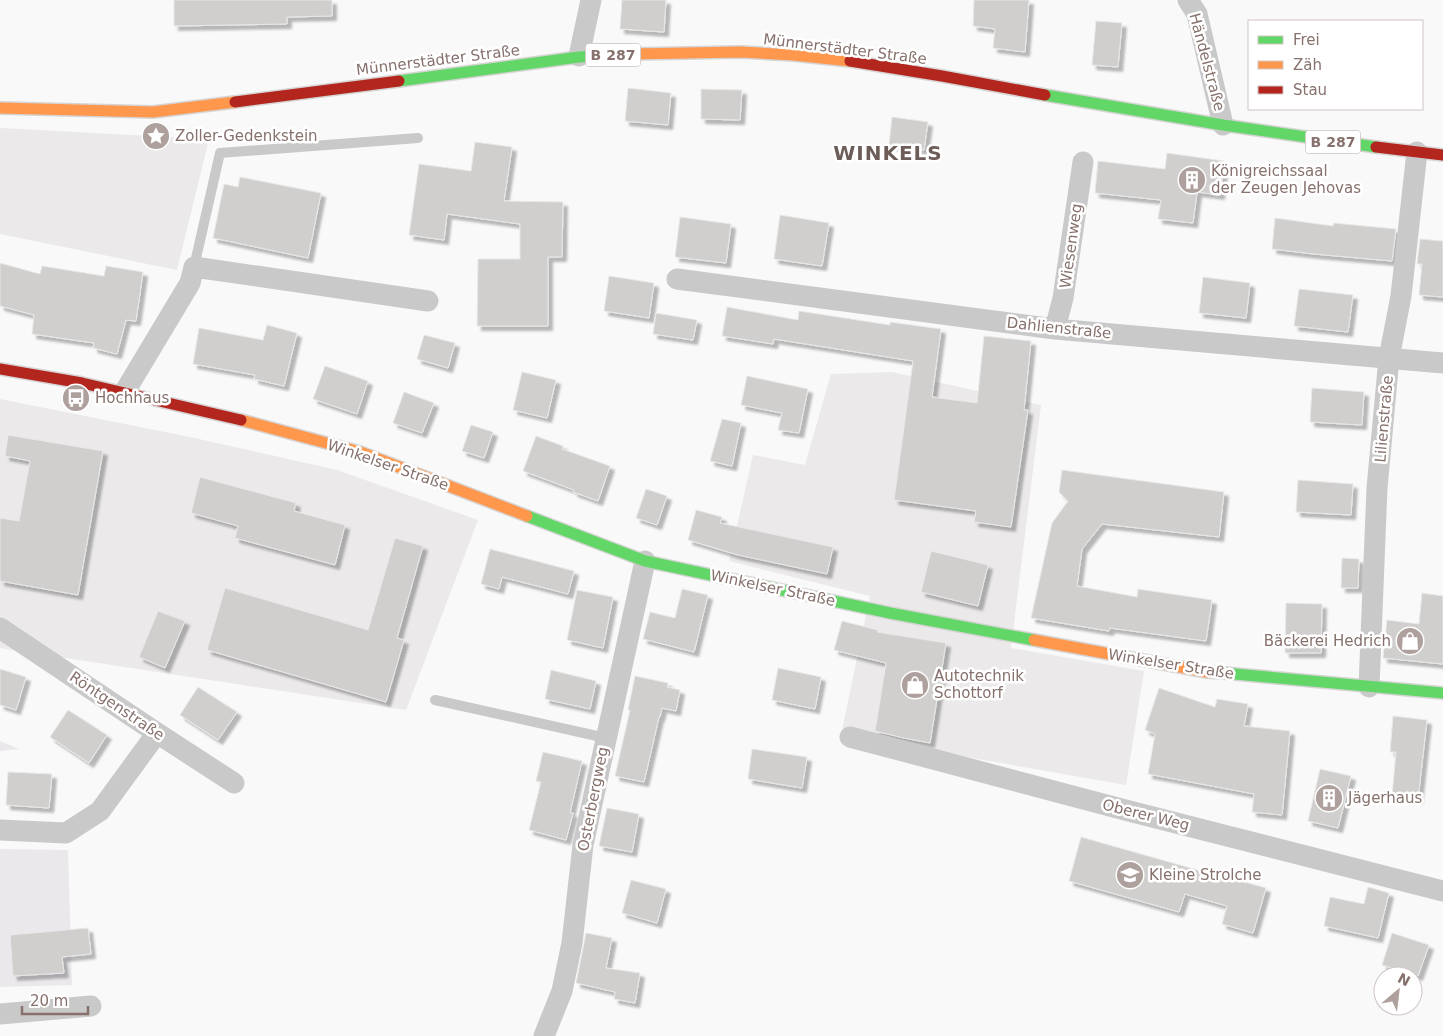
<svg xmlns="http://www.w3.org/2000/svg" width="1443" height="1036" viewBox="0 0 1443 1036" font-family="'DejaVu Sans',sans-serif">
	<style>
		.built { fill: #ebe9e9 }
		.green { fill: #eae8eb }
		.building { fill: #d1cfce; stroke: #e8e8e8; filter: url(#shadow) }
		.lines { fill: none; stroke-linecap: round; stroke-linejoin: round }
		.fast-casing { stroke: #d6d4d4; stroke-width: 14 }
		.slow-casing { stroke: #d6d4d4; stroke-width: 14 }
		.jam-casing { stroke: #d6d4d4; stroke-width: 14 }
		.lane { stroke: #cac9c9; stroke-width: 10 }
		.street { stroke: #cac9c9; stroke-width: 21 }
		.fast { stroke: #63d668; stroke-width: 11 }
		.slow { stroke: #ff974d; stroke-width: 11 }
		.jam { stroke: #b3261e; stroke-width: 11 }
		.labels { text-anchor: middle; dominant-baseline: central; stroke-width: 5; stroke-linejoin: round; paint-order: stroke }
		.shield { fill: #fff; stroke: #aa9c98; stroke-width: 1 }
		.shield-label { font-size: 14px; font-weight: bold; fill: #86716c }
		.street-label { font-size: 15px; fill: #86716c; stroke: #fff }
		.poi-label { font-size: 15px; fill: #86716c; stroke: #fff; text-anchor: start }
		.district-label { font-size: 20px; font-weight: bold; letter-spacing: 1px; fill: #6c5d59; stroke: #fff }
	</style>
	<defs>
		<filter id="shadow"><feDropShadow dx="4.5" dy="4.5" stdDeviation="1" flood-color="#0004"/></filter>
	</defs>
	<rect width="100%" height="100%" fill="#f9f9f9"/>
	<path class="built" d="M0,128L209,139L177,270L0,234Z
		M892,372L1041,405L1011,648L1144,671L1126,785L841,735L870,596L729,561L753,455L805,465L831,374Z
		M0,399L190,437L337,470L478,520L406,710L0,648Z"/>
	<path class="green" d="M0,741L19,749L0,751Z
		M0,849L68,850L72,985L0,987Z"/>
	<path class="building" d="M174,0H332V16L287,17V24L174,26Z
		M622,0H666L664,32L620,29Z
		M974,0H1029L1025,52L993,48L995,29L973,26Z
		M1096,21L1122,23L1118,67L1092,65Z
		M628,88L671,93L668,125L625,121Z
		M701,89L742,90L740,120L701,119Z
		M892,117L928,122L924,150L889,145Z
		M475,142L512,147L504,201L563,202L562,257H548V326H477L478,259H520V224L447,214L444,240L409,235L419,164L471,171Z
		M1167,153L1224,161L1220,195L1197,192L1193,223L1158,219L1161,200L1095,193L1098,161L1165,169Z
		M240,177L321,193L308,258L213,238L224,184L238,187Z
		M780,215L829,223L822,266L774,259Z
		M680,217L731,224L726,263L675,257Z
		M1275,218L1333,226L1334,223L1396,229L1392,261L1314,254L1272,249Z
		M1420,239L1443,241V297L1419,295L1422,264H1417Z
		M0,263L40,274L42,266L104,276L106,266L143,272L136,321L126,320L117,354L93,348L94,343L32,334L34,315L0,306Z
		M609,276L654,283L649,318L604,311Z
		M1203,277L1250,283L1246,318L1199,313Z
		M1299,289L1353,295L1348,332L1294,326Z
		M727,307L798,320L799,311L890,325V322L941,329L932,397L977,403L984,336L1031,341L1024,410H1028L1011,527L974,522L976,511L894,500L913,361L774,339L773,344L722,336Z
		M656,313L697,320L693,340L653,334Z
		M267,325L297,333L284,386L254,379L255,375L193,364L199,328L263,340Z
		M424,335L455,343L448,368L417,359Z
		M325,366L368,381L357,414L313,399Z
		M522,372L556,380L547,418L513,410Z
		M747,376L808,389L799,433L778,430L782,413L741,405Z
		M1312,388L1364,392L1362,425L1310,422Z
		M404,392L434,403L422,433L393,423Z
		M722,419L741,423L732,466L710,461Z
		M471,425L493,432L484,458L462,451Z
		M8,435L103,451L78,595L0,581V518L19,521L30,461L5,456Z
		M536,436L563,446L562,449L610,466L598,501L573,492L574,490L523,471Z
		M1062,470L1224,492L1219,537L1102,524L1082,549L1077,586L1137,597L1138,589L1212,600L1206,641L1110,628L1109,631L1031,618L1052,523L1068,501L1059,492Z
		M200,477L296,503L294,511L345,525L335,565L235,538L238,526L191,513Z
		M1298,480L1353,484L1351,515L1296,512Z
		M646,489L667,496L657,525L636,518Z
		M696,510L722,517L720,523L833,547L827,574L738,555L688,540Z
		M395,538L423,546L397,638L404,640L386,702L207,650L225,588L368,630Z
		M490,549L574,571L568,594L502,577L499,589L481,584Z
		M931,551L988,565L978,606L921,592Z
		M1342,558L1359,559L1358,588H1341Z
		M682,589L708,595L694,652L643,639L650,612L675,618Z
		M577,590L613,597L603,648L567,640Z
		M1422,593L1443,596V664L1383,658L1387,620L1419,624Z
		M1286,603L1322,604L1321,653H1285Z
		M158,611L185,621L165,668L139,657Z
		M842,621L878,630L877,632L946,643L930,743L904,738L875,731L886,663L834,650Z
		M778,668L821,677L815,709L772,700Z
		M0,669L26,677L16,710L0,705Z
		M551,670L596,681L590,709L545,699Z
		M635,676L668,683L667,687L680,690L676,711L662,708L660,717H659L644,782L615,776L630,710H628Z
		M198,687L237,712L218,740L180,715Z
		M1159,688L1215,707L1217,699L1248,704L1244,726L1290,731L1282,815L1252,812L1254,794L1148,774L1155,734L1145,730Z
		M68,710L107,735L89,763L50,737Z
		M1393,716L1427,720L1418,799L1392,796L1396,752H1390Z
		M752,749L807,757L802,788L748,779Z
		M543,752L582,761L570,813H573L566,840L529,830L541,782L536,781Z
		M1320,769L1351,776L1338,828L1308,821Z
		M8,772L52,774L49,808L6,805Z
		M607,808L639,814L632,852L599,846Z
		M1081,837L1215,875L1216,874L1266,888L1253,933L1222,924L1227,906L1185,894L1179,912L1069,881Z
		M631,880L666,889L657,923L622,913Z
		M1368,887L1389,893L1378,938L1324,926L1330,897L1364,904Z
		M88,928L91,954L62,957L64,973L13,976L10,935Z
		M586,933L612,938L606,968L640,973L635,1003L614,999L615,992L576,983Z
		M1392,933L1429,945L1418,976L1382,965Z"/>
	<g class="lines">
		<defs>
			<path id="fast" d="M399,81L579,57L630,54
				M1045,95L1223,125L1376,147
				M527,516L645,561L890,613L1034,640
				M1224,673L1443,693"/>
			<path id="slow" d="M630,54L741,52L793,55L850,61
				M0,108L153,112L235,102
				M241,420L360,452L527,516
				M1034,640L1207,672L1224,673"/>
			<path id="jam" d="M850,61L942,76L1045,95
				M235,102L399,81
				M1376,147L1443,155
				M0,369L82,383L241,420"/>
		</defs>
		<use href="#fast" class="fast-casing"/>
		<use href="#slow" class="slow-casing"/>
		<use href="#jam" class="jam-casing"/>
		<path class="lane" d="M194,267L220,153L418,138
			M435,700L606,738"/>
		<path class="street" d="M1188,0L1197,14L1223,125
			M579,56L591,0
			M677,279L1055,329L1443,363
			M1055,329L1063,298L1083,162
			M124,393L190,283L194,267L428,301
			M0,628L157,733L234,783
			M1369,687L1377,488L1389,358L1401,296L1417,152
			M850,737L1129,811L1443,891
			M0,830L66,833L100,811L157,733
			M0,1014L91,1006
			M544,1036L562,991L572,943L583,845L645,561"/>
		<use href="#fast" class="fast"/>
		<use href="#slow" class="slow"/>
		<use href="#jam" class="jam"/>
	</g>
	<defs>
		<symbol id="sight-disc" viewBox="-11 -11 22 22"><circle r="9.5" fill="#aea19d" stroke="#fff"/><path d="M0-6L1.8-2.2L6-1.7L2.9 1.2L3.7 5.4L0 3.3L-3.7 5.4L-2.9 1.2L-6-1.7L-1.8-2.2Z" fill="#fff"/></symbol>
		<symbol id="building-disc" viewBox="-11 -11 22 22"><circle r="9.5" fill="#aea19d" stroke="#fff"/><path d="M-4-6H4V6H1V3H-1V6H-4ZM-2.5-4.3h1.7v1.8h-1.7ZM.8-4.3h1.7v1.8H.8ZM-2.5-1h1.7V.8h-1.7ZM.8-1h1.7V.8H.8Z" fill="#fff"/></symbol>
		<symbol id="bus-disc" viewBox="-11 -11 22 22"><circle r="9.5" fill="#aea19d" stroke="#fff"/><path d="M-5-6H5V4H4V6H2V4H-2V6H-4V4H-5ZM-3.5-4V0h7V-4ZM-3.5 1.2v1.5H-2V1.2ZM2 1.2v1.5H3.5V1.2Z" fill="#fff"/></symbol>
		<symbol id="shop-disc" viewBox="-11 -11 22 22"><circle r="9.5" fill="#aea19d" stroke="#fff"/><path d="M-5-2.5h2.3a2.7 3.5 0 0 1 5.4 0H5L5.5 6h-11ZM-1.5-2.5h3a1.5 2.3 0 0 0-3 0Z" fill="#fff"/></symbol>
		<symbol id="school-disc" viewBox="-11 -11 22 22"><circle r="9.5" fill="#aea19d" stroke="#fff"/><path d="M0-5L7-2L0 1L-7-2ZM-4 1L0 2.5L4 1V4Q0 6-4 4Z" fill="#fff"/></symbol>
	</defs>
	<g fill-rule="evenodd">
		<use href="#sight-disc" x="140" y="120" width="32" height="32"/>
		<use href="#building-disc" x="1176" y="164" width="32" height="32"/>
		<use href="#bus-disc" x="60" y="382" width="32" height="32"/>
		<use href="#shop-disc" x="1394" y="625" width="32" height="32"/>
		<use href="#shop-disc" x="899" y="669" width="32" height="32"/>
		<use href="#building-disc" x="1313" y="782" width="32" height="32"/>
		<use href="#school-disc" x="1114" y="859" width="32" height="32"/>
	</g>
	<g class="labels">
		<g class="shield">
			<rect x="585.5" y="43.5" width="55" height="23" rx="4"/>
			<rect x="1305.5" y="130.5" width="55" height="23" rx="4"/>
		</g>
		<g class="shield-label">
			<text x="613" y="55">B 287</text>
			<text x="1333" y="142">B 287</text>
		</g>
		<g class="street-label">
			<text transform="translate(845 49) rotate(7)">Münnerstädter Straße</text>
			<text transform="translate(438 60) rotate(-7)">Münnerstädter Straße</text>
			<text transform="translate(1207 62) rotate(75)">Händelstraße</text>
			<text transform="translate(1071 246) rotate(-82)">Wiesenweg</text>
			<text transform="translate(1059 328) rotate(6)">Dahlienstraße</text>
			<text transform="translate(1384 419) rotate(-85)">Lilienstraße</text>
			<text transform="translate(388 465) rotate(19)">Winkelser Straße</text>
			<text transform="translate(773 588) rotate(12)">Winkelser Straße</text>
			<text transform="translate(1171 664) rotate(9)">Winkelser Straße</text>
			<text transform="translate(117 706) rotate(34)">Röntgenstraße</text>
			<text transform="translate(593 799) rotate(-79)">Osterbergweg</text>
			<text transform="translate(1146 815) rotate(14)">Oberer Weg</text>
		</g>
		<g class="poi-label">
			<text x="175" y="136">Zoller-Gedenkstein</text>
			<text x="1211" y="171">Königreichssaal<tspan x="1211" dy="17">der Zeugen Jehovas</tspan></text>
			<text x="95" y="398">Hochhaus</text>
			<text x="1391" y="641" text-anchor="end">Bäckerei Hedrich</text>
			<text x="934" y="676">Autotechnik<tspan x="934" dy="17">Schottorf</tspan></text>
			<text x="1348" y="798">Jägerhaus</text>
			<text x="1149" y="875">Kleine Strolche</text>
		</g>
		<g class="district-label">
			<text x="888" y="153">WINKELS</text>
		</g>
	</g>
	<rect x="1248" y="20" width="175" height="90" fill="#ffffff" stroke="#cfc6c4"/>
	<rect x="1258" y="36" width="25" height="8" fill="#63d668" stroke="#cfc6c4"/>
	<text x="1293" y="45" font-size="15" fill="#86716c">Frei</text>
	<rect x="1258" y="61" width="25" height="8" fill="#ff974d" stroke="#cfc6c4"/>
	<text x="1293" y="70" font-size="15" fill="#86716c">Zäh</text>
	<rect x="1258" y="86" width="25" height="8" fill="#b3261e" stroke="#cfc6c4"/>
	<text x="1293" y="95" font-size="15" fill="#86716c">Stau</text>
	<g transform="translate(1398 991) rotate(28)"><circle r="24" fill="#ffffff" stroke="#cfc6c4"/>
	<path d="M0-4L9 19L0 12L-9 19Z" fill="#aea19d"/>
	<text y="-8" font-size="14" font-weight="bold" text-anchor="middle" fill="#86716c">N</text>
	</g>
	<path d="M22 1006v8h66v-8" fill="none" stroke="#86716c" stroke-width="2.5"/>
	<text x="30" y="1006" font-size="15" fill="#86716c" stroke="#ffffff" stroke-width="4" paint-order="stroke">20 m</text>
</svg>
